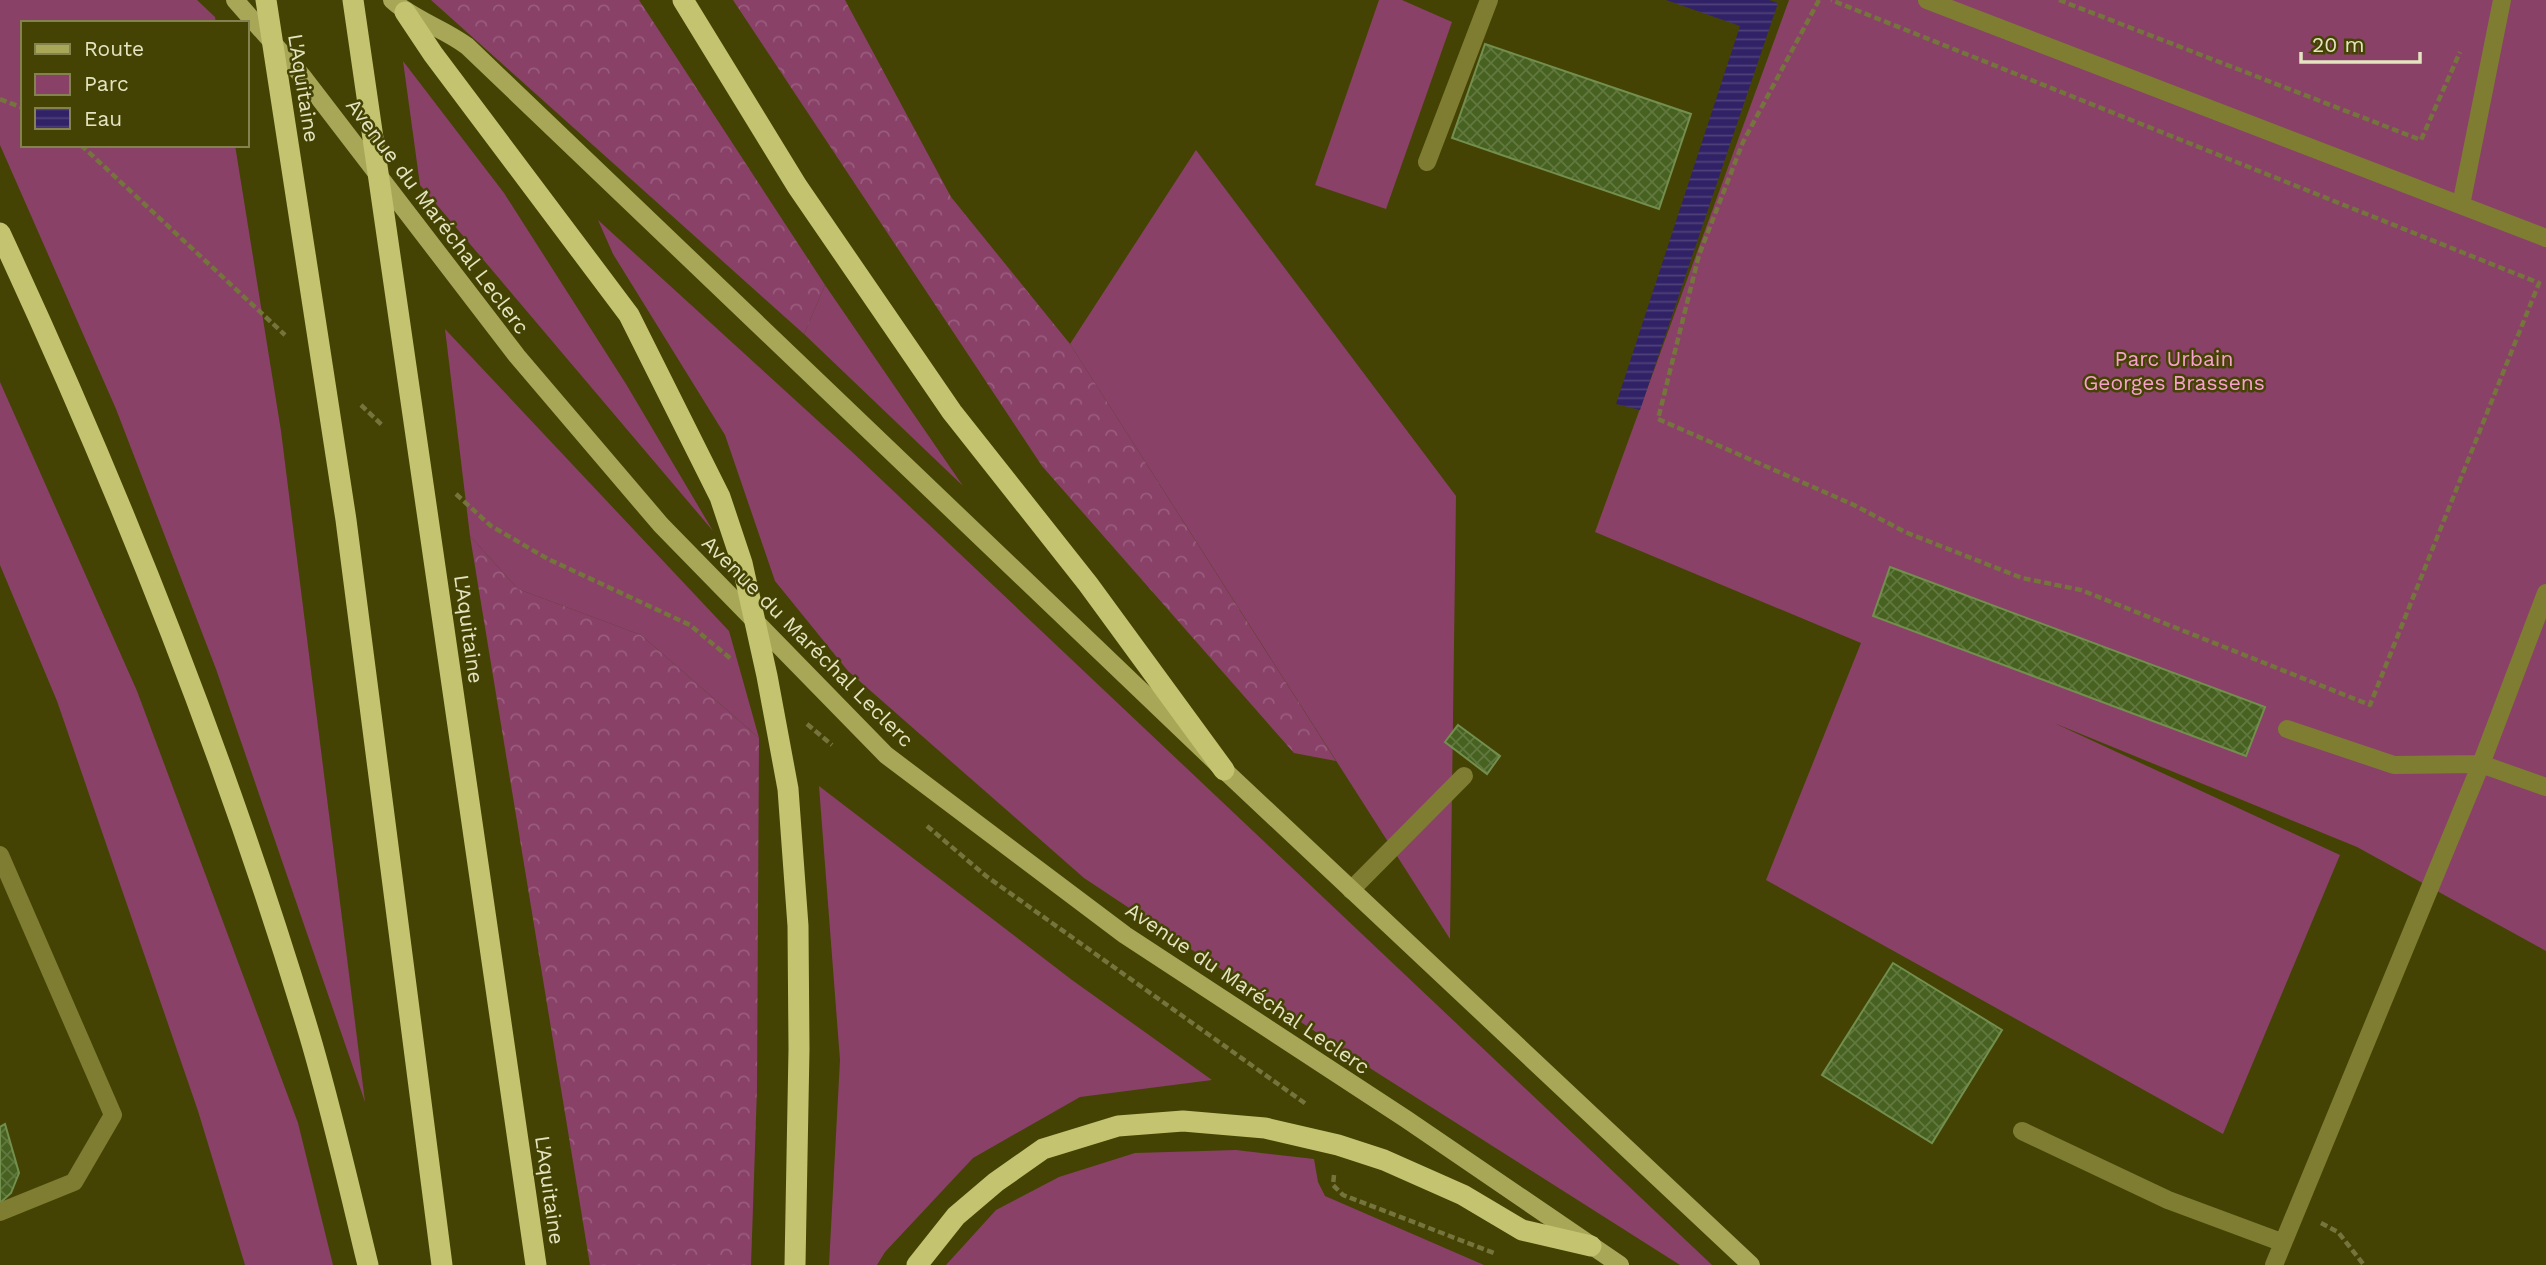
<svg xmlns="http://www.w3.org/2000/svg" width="2546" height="1265" viewBox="0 0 2546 1265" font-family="'Work Sans',sans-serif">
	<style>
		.green { fill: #894168 }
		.forest { fill: url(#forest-crowns) }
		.water { fill: url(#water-rules) }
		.building { fill: url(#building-cross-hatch); stroke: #738f4e; stroke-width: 2 }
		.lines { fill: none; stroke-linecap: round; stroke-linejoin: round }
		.path { stroke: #75743d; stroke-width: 4.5; stroke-dasharray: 7 3.5; stroke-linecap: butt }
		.minor { stroke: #7e7d32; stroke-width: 18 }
		.major { stroke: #a7a757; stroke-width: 18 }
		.highway { stroke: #c3c370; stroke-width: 21 }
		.labels { text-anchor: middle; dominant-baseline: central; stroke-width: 5; stroke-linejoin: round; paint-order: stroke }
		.street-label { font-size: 21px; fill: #e4e4c0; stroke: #444304 }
		.park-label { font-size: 21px; fill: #f8a1cd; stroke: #444304 }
	</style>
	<defs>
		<pattern id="forest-crowns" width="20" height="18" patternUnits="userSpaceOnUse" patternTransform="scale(1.75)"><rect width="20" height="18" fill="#894168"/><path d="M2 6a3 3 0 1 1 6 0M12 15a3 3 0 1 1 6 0" fill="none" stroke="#9a5c7c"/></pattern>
		<pattern id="water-rules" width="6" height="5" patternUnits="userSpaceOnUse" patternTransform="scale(1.75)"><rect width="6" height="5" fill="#312166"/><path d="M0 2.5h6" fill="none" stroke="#4f417a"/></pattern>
		<pattern id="building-cross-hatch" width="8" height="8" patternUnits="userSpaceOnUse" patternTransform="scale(1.75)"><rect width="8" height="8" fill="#476120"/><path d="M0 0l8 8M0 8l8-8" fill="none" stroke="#61783f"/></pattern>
	</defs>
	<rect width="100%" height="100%" fill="#444304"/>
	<path class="green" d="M0,0H197L215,17L216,23H23V145H235L281,431L365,1102L216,669L116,409L0,145Z
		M1379,0H1402L1452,22L1386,209L1315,185Z
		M1789,0H2546V951L2357,847L2054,723L2340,855L2223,1134L1766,880L1861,643L1595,532Z
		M403,61L504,193L626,384L713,531L420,185Z
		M1196,150L1456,496L1450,939L1070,344Z
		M598,220L850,450L1712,1265H1680L1376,1072L1084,878L848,671L775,581L725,435L613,254Z
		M825,285L963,486L804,334Z
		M445,329L729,631L759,738L641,635L518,589L470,536Z
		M0,382L137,691L298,1123L333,1265H245L198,1111L57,701L0,565Z
		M819,786L1072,980L1212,1080L1080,1097L973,1158L885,1252L877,1265H829L840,1060Z
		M1236,1150L1314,1159L1318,1182L1325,1196L1484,1265H946L996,1210L1059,1177L1135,1153Z"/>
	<path class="forest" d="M431,0H639L825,285L804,334Z
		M733,0H845L951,197L1070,344L1336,761L1294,753L1042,466Z
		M470,536L518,589L641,635L759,738L757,1088L751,1265H590Z"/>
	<path class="water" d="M1666,0H1769L1778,3L1640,410L1616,404L1740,26Z"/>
	<path class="building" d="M1485,44L1691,114L1659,209L1452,138Z
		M1890,567L2265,707L2246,756L1873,616Z
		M1458,725L1500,756L1487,774L1445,742Z
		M1893,963L2002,1030L1932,1143L1822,1075Z
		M5,1124L19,1173L11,1193L0,1203V1127Z"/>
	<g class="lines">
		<path class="path" d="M1819,0L1743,142L1699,255L1658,419L1854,505L1905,532L2022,578L2081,590L2370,705L2539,283L1831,0
			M2059,0L2421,140L2460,52
			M0,99L23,108
			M81,145L285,335
			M361,405L383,426
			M456,494L491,526L548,559L690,625L731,659
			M807,724L832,745
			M927,826L986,876L1306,1104
			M1334,1175L1333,1185L1343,1195L1494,1253
			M2321,1223L2338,1232L2364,1265"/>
		<path class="minor" d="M1927,0L2546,238
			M1427,162L1489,0
			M2461,205L2502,0
			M2287,729L2394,765L2481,764L2546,787
			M0,855L113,1115L74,1182L0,1212
			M1351,890L1464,776
			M2022,1131L2168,1200L2281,1242
			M2274,1265L2481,764L2546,593"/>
		<path class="major" d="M235,0L303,77L517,356L661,525L886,755L1125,935L1406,1119L1620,1265
			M392,0C414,20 443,28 467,46L1224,770L1751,1265"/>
		<path class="highway" d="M266,0L346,520L442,1265
			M353,0L536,1265
			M683,0L797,186L952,412L1088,584L1224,770
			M405,12L433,54L629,315L720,497L742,563L767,676L788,789L798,926L799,1049L795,1265
			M0,233C120,491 226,757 308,1030C331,1107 349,1187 368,1265
			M917,1265L956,1216L996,1182L1043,1149L1118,1126L1183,1121L1265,1128L1338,1145L1384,1160L1463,1195L1522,1230L1591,1246"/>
	</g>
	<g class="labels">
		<g class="street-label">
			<text transform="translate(304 88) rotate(81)">L'Aquitaine</text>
			<text transform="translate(438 216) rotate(53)">Avenue du Maréchal Leclerc</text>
			<text transform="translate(469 629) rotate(82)">L'Aquitaine</text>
			<text transform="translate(808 641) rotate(45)">Avenue du Maréchal Leclerc</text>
			<text transform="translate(1248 988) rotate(34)">Avenue du Maréchal Leclerc</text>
			<text transform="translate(550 1190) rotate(82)">L'Aquitaine</text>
		</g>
		<g class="park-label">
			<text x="2174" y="358">Parc Urbain<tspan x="2174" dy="24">Georges Brassens</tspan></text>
		</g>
	</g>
	<rect x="21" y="21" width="228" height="126" fill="#444304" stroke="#84834f" stroke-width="2"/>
	<rect x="35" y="44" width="35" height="10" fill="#a7a757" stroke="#84834f" stroke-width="2"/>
	<text x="84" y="56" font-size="21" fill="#e4e4c0">Route</text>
	<rect x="35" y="74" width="35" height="21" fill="#894168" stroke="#84834f" stroke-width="2"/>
	<text x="84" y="91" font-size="21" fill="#e4e4c0">Parc</text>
	<rect x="35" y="108" width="35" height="21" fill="url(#water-rules)" stroke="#84834f" stroke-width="2"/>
	<text x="84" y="126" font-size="21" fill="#e4e4c0">Eau</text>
	<path d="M2301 52v10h119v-10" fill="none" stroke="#e4e4c0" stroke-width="3.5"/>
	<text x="2312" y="52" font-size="21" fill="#e4e4c0" stroke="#444304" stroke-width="5" paint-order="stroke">20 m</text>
</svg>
